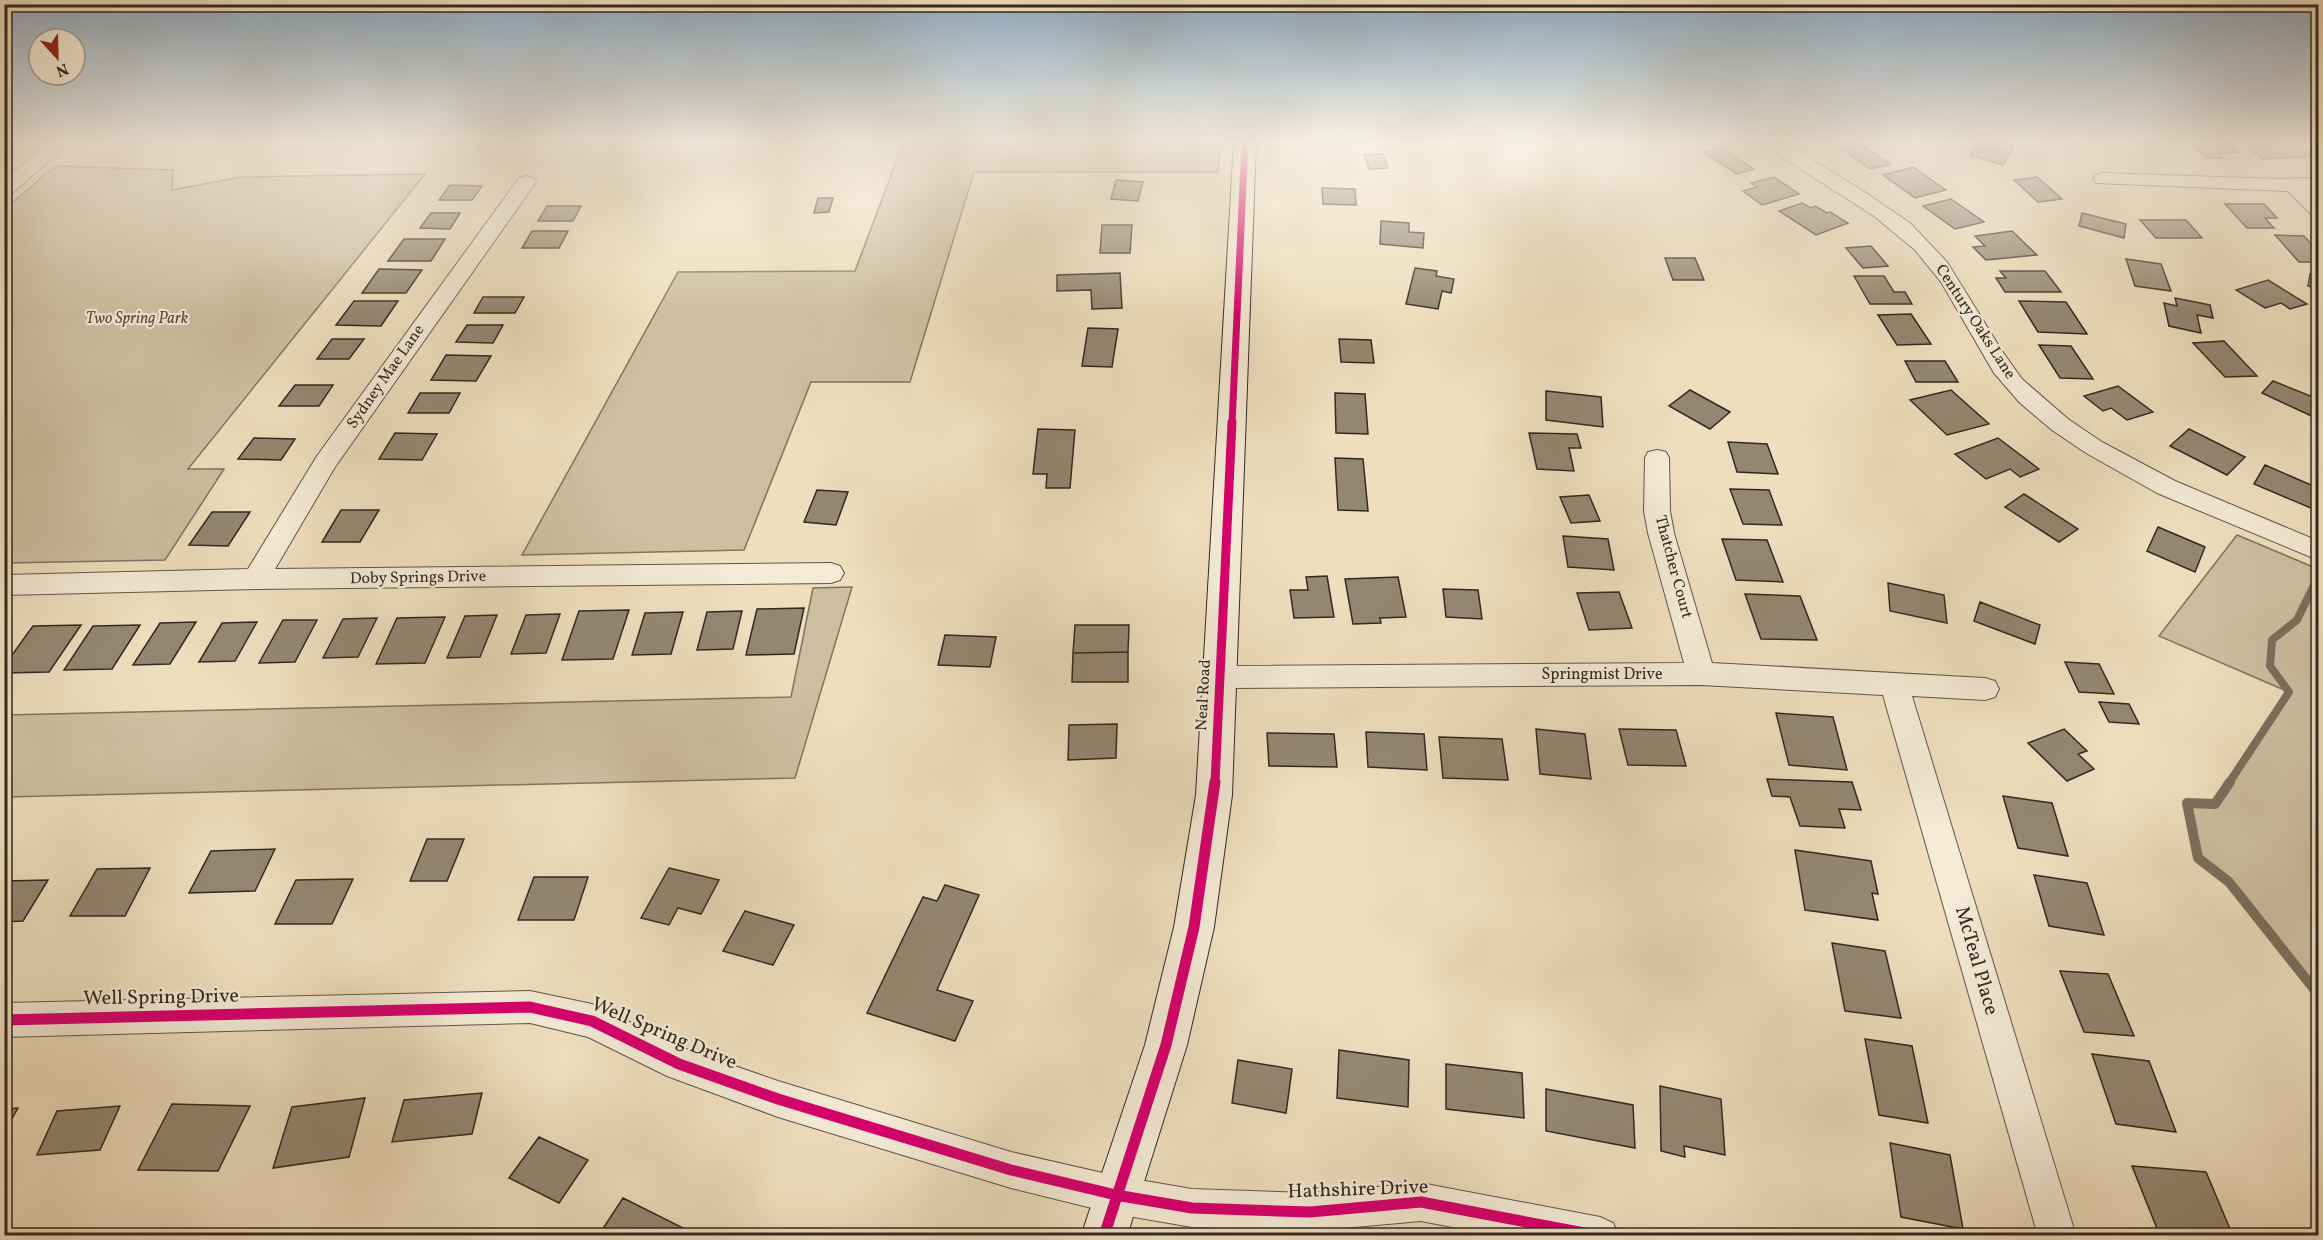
<svg xmlns="http://www.w3.org/2000/svg" width="2323" height="1240" viewBox="0 0 2323 1240" font-family="Vollkorn,serif">
	<style>
		.green { fill: #cebfa3; stroke: #807462; stroke-width: 1.5 }
		.lines { fill: none; stroke-linecap: round; stroke-linejoin: round }
		.stream-far1 { stroke: #7c705e; stroke-width: 8 }
		.stream { stroke: #7c705e; stroke-width: 10 }
		.building { fill: #948772; stroke: #322920; stroke-width: 1.5 }
		.street-casing { stroke: #615648; stroke-width: 2 }
		.secondary-casing { stroke: #322920; stroke-width: 2 }
		.street { fill: #f4ead5; fill-rule: evenodd }
		.secondary { fill: #f4ead5; fill-rule: evenodd }
		.cycleway-far2-casing { stroke: #f4ead5; stroke-width: 10 }
		.cycleway-far1-casing { stroke: #f4ead5; stroke-width: 13 }
		.cycleway-casing { stroke: #f4ead5; stroke-width: 15 }
		.cycleway-far2 { stroke: #d6006c; stroke-width: 7 }
		.cycleway-far1 { stroke: #d6006c; stroke-width: 9 }
		.cycleway { stroke: #d6006c; stroke-width: 11 }
		.labels { text-anchor: middle; dominant-baseline: central; stroke-width: 4.5; stroke-linejoin: round; paint-order: stroke }
		.park-label { font-size: 16px; font-style: italic; fill: #594e41; stroke: #f4ead5 }
		.street-label { font-size: 16px; fill: #322920; stroke: #f4ead5 }
		.near-street-label { font-size: 20px; fill: #322920; stroke: #f4ead5 }
	</style>
	<rect width="100%" height="100%" fill="#eedebe"/>
	<filter id="stains"><feTurbulence type="fractalNoise" baseFrequency=".00333" numOctaves="4"/><feColorMatrix values="0 0 0 0 .2 0 0 0 0 .09 0 0 0 0 .02 0 0 0 .5 -.17"/></filter>
	<radialGradient id="worn" r=".72"><stop offset=".6" stop-color="#630" stop-opacity="0"/><stop offset="1" stop-color="#630" stop-opacity=".3"/></radialGradient>
	<path class="green" d="M904,141H1220L1218,172H974L910,382H811L744,550L522,555L678,272L855,271Z
		M55,166L173,170L172,190L241,177L425,174L188,469H224L165,560L5,563V209Z
		M2237,535L2318,569V994L2229,883L2198,858L2187,803L2215,804L2289,692L2159,636Z
		M852,587L795,778L5,797V715L791,697L813,588Z"/>
	<g class="lines">
		<path class="stream-far1" d="M2229,783L2289,692L2270,666L2272,640L2297,620L2318,577"/>
		<path class="stream" d="M2230,782L2215,804L2187,803L2198,858L2229,882L2318,994"/>
	</g>
	<path class="building" d="M1332,141H1361L1362,144H1332Z
		M1978,141H1998L2014,146L2003,165L1970,155Z
		M2132,141H2153L2157,145L2136,146Z
		M2189,141H2227L2239,152L2218,153L2223,158H2207Z
		M2297,142L2315,156L2263,159L2246,146Z
		M1862,145L1890,164L1870,169L1842,149Z
		M1721,147L1754,169L1737,174L1703,152Z
		M1383,154L1388,168L1369,169L1364,155Z
		M1913,167L1946,190L1915,198L1883,175Z
		M1774,177L1799,194L1762,205L1743,191L1757,187L1751,183Z
		M2037,177L2062,199L2038,202L2014,180Z
		M1116,180L1143,182L1138,201L1111,199Z
		M450,185L482,186L472,200H439Z
		M1322,188L1355,189L1356,205L1323,204Z
		M818,198H833L829,212L814,213Z
		M1951,199L1984,222L1955,229L1923,206Z
		M1802,203L1811,208L1815,206L1827,213L1830,212L1848,223L1816,235L1779,211Z
		M2225,204H2264L2277,218H2265L2274,228H2247Z
		M547,206H581L573,221H538Z
		M431,213H460L450,229L420,228Z
		M2082,213L2126,224L2124,238L2079,226Z
		M2140,220H2186L2202,238H2156Z
		M1381,221L1409,223V232L1424,233L1423,248L1380,244Z
		M1102,225H1132L1130,253H1100Z
		M532,231H568L559,248H522Z
		M2012,231L2037,255L1986,260L1973,247L1985,246L1975,236Z
		M2275,235L2304,236L2318,251V262H2299Z
		M404,239H445L431,261H388Z
		M1871,246L1888,266L1863,268L1846,248Z
		M1665,258H1695L1704,280H1673Z
		M2126,259L2161,264L2171,291L2135,286Z
		M1415,268L1437,271L1436,276L1454,279L1451,293L1442,291L1438,309L1406,304Z
		M379,269L422,270L406,293H362Z
		M2000,271H2045L2061,292H2005L1996,278H2006Z
		M1120,273L1122,308L1092,309L1091,290L1057,291V275Z
		M2310,274L2318,276V289L2308,286Z
		M1854,276H1884L1894,292H1905L1912,304H1870Z
		M2268,280L2307,304L2290,309L2281,303L2265,308L2236,290Z
		M483,297H524L515,313H474Z
		M2175,298L2210,305L2213,318L2197,315L2201,333L2169,326L2164,303L2177,306Z
		M354,301H398L381,326L336,325Z
		M2019,301L2066,302L2087,334L2038,332Z
		M1911,314L1931,344L1897,345L1878,315Z
		M467,325H503L493,343L456,342Z
		M1088,328L1118,329L1112,367L1082,366Z
		M332,339H364L349,359H317Z
		M1339,339L1371,340L1374,363L1341,362Z
		M2224,341L2257,376L2225,377L2193,343Z
		M2039,345L2071,346L2093,379L2060,378Z
		M446,355L491,356L476,381L431,380Z
		M1905,361H1945L1958,382H1916Z
		M2273,381L2318,399V419L2262,393Z
		M295,385H333L319,406H279Z
		M2118,386L2153,412L2127,420L2111,408L2103,411L2084,396Z
		M1690,390L1730,412L1710,429L1669,406Z
		M1951,390L1989,424L1947,435L1910,400Z
		M1546,391L1601,397L1603,427L1546,420Z
		M420,393H460L449,413H408Z
		M1335,393L1365,394L1368,434L1336,433Z
		M1038,429L1075,430L1070,488H1046L1047,474H1033Z
		M2189,429L2245,457L2227,475L2170,446Z
		M395,433L437,434L422,460L379,459Z
		M1529,433L1577,434L1581,448H1569L1574,471L1537,469Z
		M254,438L295,439L281,460L238,459Z
		M1998,438L2039,469L2020,477L2010,469L1986,479L1955,454Z
		M1728,442L1767,444L1778,474L1737,472Z
		M1335,458L1363,459L1368,511L1338,510Z
		M2265,465L2318,488V511L2254,484Z
		M1730,489L1769,490L1782,525L1743,524Z
		M817,490L848,492L836,525L804,522Z
		M2024,494L2078,529L2059,542L2005,507Z
		M1589,495L1600,521L1571,523L1560,497Z
		M341,510H379L360,542H322Z
		M212,512H250L228,546L189,545Z
		M2158,527L2205,547L2195,572L2147,551Z
		M1563,536L1608,539L1614,570L1568,567Z
		M1722,539L1767,540L1783,582L1736,580Z
		M1327,576L1334,617L1294,618L1290,590H1308L1306,577Z
		M1398,577L1406,617L1380,618L1381,623L1353,624L1345,579Z
		M1888,583L1944,595L1947,623L1890,611Z
		M1443,589L1478,590L1482,619L1446,617Z
		M1619,592L1632,628L1589,630L1577,593Z
		M1745,594L1800,596L1817,640L1761,639Z
		M1980,602L2040,625L2035,644L1974,621Z
		M804,608L794,654L746,655L757,609Z
		M629,610L613,659L562,660L579,611Z
		M742,611L733,649L697,650L707,612Z
		M683,612L671,654L632,655L645,613Z
		M560,614L546,653L511,654L526,615Z
		M497,615L480,657L447,658L465,616Z
		M445,617L425,663L376,664L397,618Z
		M377,618L358,657L323,658L343,619Z
		M283,620H317L295,662L259,663Z
		M196,622L170,664L133,665L160,623Z
		M257,622L235,661L199,662L222,623Z
		M81,625L49,672L4,673V666L33,626Z
		M140,625L112,669L64,670L93,626Z
		M1075,625H1129L1128,652L1073,653Z
		M945,635L996,637L990,667L938,665Z
		M1128,652V682H1072L1073,653Z
		M2065,662L2099,664L2114,694L2079,692Z
		M2099,702L2129,704L2139,724L2109,722Z
		M1776,713L1833,717L1847,770L1789,765Z
		M1117,724L1116,758L1068,760L1069,725Z
		M1536,729L1585,734L1591,779L1540,774Z
		M1619,729L1676,730L1686,766L1628,765Z
		M2064,729L2087,751L2078,754L2094,769L2067,781L2028,743Z
		M1366,732L1424,734L1427,770L1368,767Z
		M1267,733L1334,734L1337,767L1269,766Z
		M1439,737L1502,739L1508,780L1443,778Z
		M1767,779L1852,782L1861,810L1839,809L1845,828L1800,826L1790,797L1772,796Z
		M2003,796L2052,803L2068,856L2018,848Z
		M427,839H464L447,881H410Z
		M275,849L255,891L189,893L211,851Z
		M1795,850L1871,861L1878,894L1872,893L1878,920L1805,910Z
		M150,868L125,916H70L97,869Z
		M669,868L719,880L701,914L678,908L669,925L641,918Z
		M2034,875L2087,883L2104,935L2049,926Z
		M534,877H588L574,920H518Z
		M353,879L332,924H275L296,880Z
		M48,880L23,921L4,922V881Z
		M945,885L979,895L937,990L973,1001L955,1041L867,1013L923,897L937,901Z
		M745,911L794,925L773,965L723,951Z
		M1832,943L1885,951L1901,1018L1845,1011Z
		M2060,971L2108,974L2134,1036L2084,1032Z
		M1865,1039L1912,1046L1928,1123L1879,1115Z
		M1339,1050L1409,1060L1408,1107L1337,1098Z
		M2092,1054L2149,1061L2176,1132L2116,1124Z
		M1238,1060L1292,1069L1286,1113L1232,1103Z
		M1446,1064L1522,1073L1524,1118L1446,1109Z
		M1660,1086L1721,1099L1725,1155L1684,1146L1685,1157L1661,1151Z
		M1546,1089L1633,1105L1635,1148L1546,1131Z
		M482,1093L472,1134L392,1142L404,1100Z
		M365,1098L349,1157L273,1168L292,1107Z
		M172,1104L250,1106L218,1171L138,1170Z
		M120,1106L100,1150L37,1155L57,1111Z
		M18,1108L4,1133V1109Z
		M539,1137L588,1160L559,1203L509,1178Z
		M1890,1143L1950,1155L1963,1229L1901,1217Z
		M2132,1166L2206,1172L2233,1236H2160Z
		M623,1198L683,1228L678,1236H598Z"/>
	<g class="lines">
		<defs>
			<path id="street" d="M51,141H72L11,194L4,196V180Z
				M1760,141H1782L1866,193L1910,223L1947,262L2002,351L2022,379L2068,419L2102,442L2175,481L2318,541V560L2157,493L2086,453L2052,430L2020,403L1994,373L1941,282L1915,250L1874,216L1785,159Z
				M2103,173L2277,179L2318,178V190H2309L2318,199V216L2311,214L2288,191L2096,183L2093,179L2096,175Z
				M526,176L533,178L536,182L335,467L275,569L831,563L840,566L844,573L840,580L831,583L256,589L4,595V575L248,569L317,456L519,178Z
				M1657,450L1666,452L1669,458L1670,511L1674,533L1712,663L1985,678L1995,681L1999,689L1995,697L1985,700L1912,696L2076,1236H2038L1883,695L1701,685L1220,688L1210,685L1206,677L1210,669L1220,666L1684,663L1648,533L1644,511L1645,458L1648,452Z
				M530,991L592,1004L686,1049L778,1081L1011,1152L1116,1176L1192,1189L1310,1193L1421,1183L1600,1217L1613,1223L1619,1236H1498L1421,1221L1310,1231L1192,1227L1116,1214L1011,1188L778,1117L667,1076L588,1037L530,1023L4,1037V1003Z"/>
			<path id="secondary" d="M1234,141H1256L1232,795L1214,927L1187,1045L1127,1236H1081L1145,1045L1174,927L1196,795Z"/>
		</defs>
		<use href="#street" class="street-casing"/>
		<use href="#secondary" class="secondary-casing"/>
		<use href="#street" class="street"/>
		<use href="#secondary" class="secondary"/>
		<defs>
			<path id="cycleway-far2" d="M1232,424L1245,141"/>
			<path id="cycleway-far1" d="M1215,783L1232,422"/>
			<path id="cycleway" d="M4,1020L530,1007L592,1021L679,1064L778,1099L1011,1170L1116,1195L1192,1208L1310,1212L1421,1202L1600,1236
				M1104,1236L1166,1045L1194,927L1215,782"/>
		</defs>
		<use href="#cycleway-far2" class="cycleway-far2-casing"/>
		<use href="#cycleway-far1" class="cycleway-far1-casing"/>
		<use href="#cycleway" class="cycleway-casing"/>
		<use href="#cycleway-far2" class="cycleway-far2"/>
		<use href="#cycleway-far1" class="cycleway-far1"/>
		<use href="#cycleway" class="cycleway"/>
	</g>
	<linearGradient id="sky" x2="0" y2="1"><stop stop-color="#91acc2"/><stop offset="0.45" stop-color="#f7f0e2"/><stop offset="1" stop-color="#f7f0e2" stop-opacity="0"/></linearGradient>
	<rect width="2323" height="315" fill="url(#sky)"/>
	<g class="labels">
		<g class="park-label">
			<text x="137" y="319">Two Spring Park</text>
		</g>
		<g class="street-label">
			<text transform="translate(1975 322) rotate(57)">Century Oaks Lane</text>
			<text transform="translate(386 377) rotate(-55)">Sydney Mae Lane</text>
			<text transform="translate(1673 567) rotate(75)">Thatcher Court</text>
			<text transform="translate(418 578) rotate(-1)">Doby Springs Drive</text>
			<text x="1602" y="675">Springmist Drive</text>
			<text transform="translate(1204 695) rotate(-87)">Neal Road</text>
		</g>
		<g class="near-street-label">
			<text transform="translate(1976 961) rotate(74)">McTeal Place</text>
			<text transform="translate(161 998) rotate(-1)">Well Spring Drive</text>
			<text transform="translate(664 1034) rotate(23)">Well Spring Drive</text>
			<text transform="translate(1358 1190) rotate(-2)">Hathshire Drive</text>
		</g>
	</g>
	<rect width="2323" height="1240" fill="none" stroke="#eedebe" stroke-width="24"/>
	<rect x="6" y="6" width="2311" height="1228" fill="none" stroke="#322920" stroke-width="3"/>
	<rect x="12" y="12" width="2299" height="1216" fill="none" stroke="#322920" stroke-width="1.5"/>
	<g transform="translate(57 57) rotate(158)"><circle r="28" fill="#f4ead5" stroke="#a69d8d" stroke-width="1.5"/>
	<path d="M0-4.5L10 22L0 15L-10 22Z" fill="#8f2418"/>
	<text y="-9" font-size="16" font-weight="bold" text-anchor="middle" fill="#322920">N</text>
	</g>
	<rect width="100%" height="100%" filter="url(#stains)"/>
	<rect width="100%" height="100%" fill="url(#worn)"/>
</svg>
